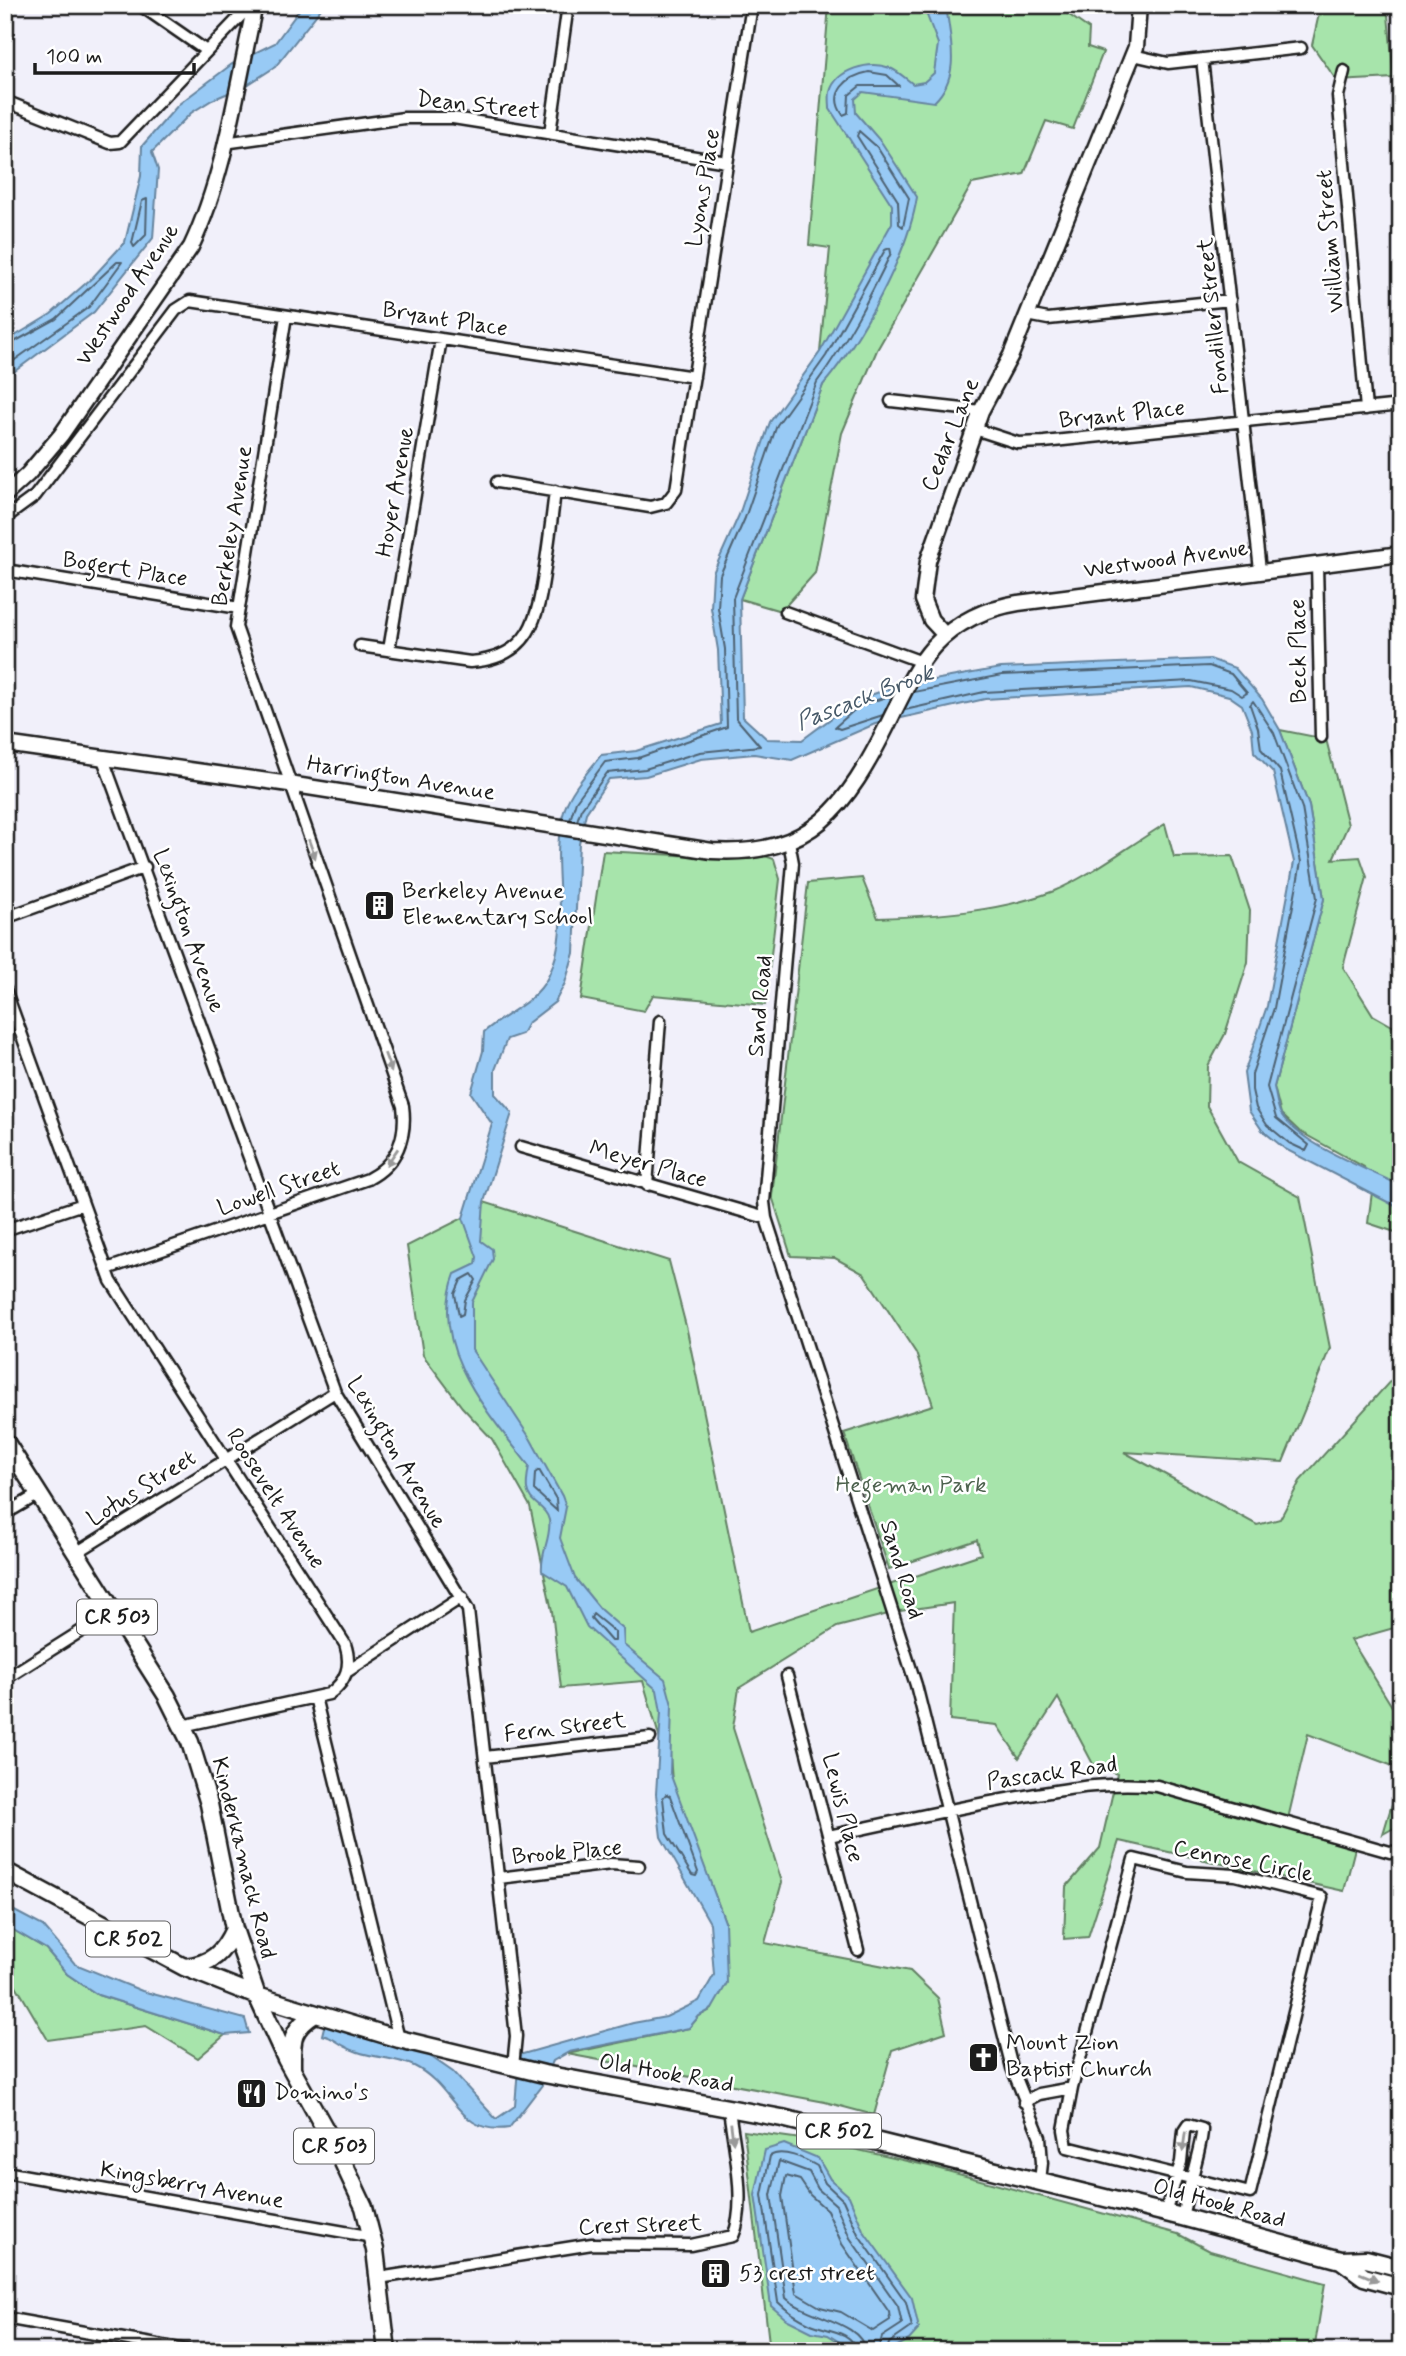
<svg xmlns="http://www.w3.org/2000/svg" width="1406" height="2356" viewBox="0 0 1406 2356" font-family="Mynerve,sans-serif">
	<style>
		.green { fill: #a7e4ab; stroke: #628064; stroke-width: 2 }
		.water { fill: #98caf5; stroke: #66849e; stroke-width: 2 }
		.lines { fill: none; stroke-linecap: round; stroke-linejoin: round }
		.shore { stroke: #4e6273; stroke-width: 2 }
		.street-casing { stroke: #1c1c1c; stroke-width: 15 }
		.secondary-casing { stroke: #1c1c1c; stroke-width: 19 }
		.primary-casing { stroke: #1c1c1c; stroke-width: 21 }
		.street { stroke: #fff; stroke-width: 10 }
		.secondary { stroke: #fff; stroke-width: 14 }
		.primary { stroke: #fff; stroke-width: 16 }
		.oneway { fill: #999 }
		.labels { text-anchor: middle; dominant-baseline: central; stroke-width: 5; stroke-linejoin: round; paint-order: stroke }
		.shield { fill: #fff; stroke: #606060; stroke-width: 2 }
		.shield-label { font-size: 21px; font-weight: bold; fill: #1c1c1c }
		.street-label { font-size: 23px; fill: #1c1c1c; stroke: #fff }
		.poi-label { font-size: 23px; fill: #1c1c1c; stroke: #fff; text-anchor: start }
		.park-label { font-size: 23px; fill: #4d624e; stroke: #fff }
		.water-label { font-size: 24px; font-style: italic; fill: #475968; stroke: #fff }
	</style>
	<rect width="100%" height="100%" fill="#f1f0fa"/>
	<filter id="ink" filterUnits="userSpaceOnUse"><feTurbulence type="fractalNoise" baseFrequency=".0143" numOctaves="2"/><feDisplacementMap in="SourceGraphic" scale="14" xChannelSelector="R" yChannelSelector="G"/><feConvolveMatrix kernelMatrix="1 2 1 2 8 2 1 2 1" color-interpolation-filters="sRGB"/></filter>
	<g filter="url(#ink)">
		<path class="green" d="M829,5H1055L1089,29L1088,47L1103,52L1073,129L1046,121L1024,174L972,184L877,350L842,433L815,573L781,611L740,599L823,385L820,352L830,248L809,245Z
			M1321,5H1387L1394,78L1337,81L1312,45Z
			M1280,730L1326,739L1348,825L1333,859L1360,857L1367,877L1343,967L1373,1015L1401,1031V1234L1368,1223L1372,1192L1364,1167L1299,1131L1281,1114L1274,1087L1324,899L1309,806Z
			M1165,824L1174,857L1232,856L1250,911L1248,962L1225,1034L1208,1066L1207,1106L1238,1162L1300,1197L1330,1348L1283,1462L1124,1452L1257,1525L1280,1519L1300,1481L1401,1369V1626L1351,1640L1401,1721V1769L1308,1734L1286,1827L1355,1848L1344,1891L1119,1841L1088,1937L1064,1939L1066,1887L1100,1848L1117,1774L1093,1764L1058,1698L1019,1758L997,1725L950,1720L954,1603L900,1611L837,1627L739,1688L733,1728L782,1882L765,1943L910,1971L938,1998L946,2032L892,2050L874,2115L825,2102L567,2054L689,2028L699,2016L712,2009L725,1922L672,1782L669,1740L663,1750L643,1681L561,1688L552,1611L530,1506L492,1439L462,1407L423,1355L407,1246L463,1218L484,1202L669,1261L687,1330L749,1632L981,1554L977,1540L889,1569L844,1433L933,1405L916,1353L864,1274L835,1258L791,1256L772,1196L808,883L862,878L878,918C936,916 998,912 1054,891C1088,877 1132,844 1165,824Z
			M603,851L750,859L765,856L774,859L780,879L765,1005L653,995L644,1011L581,999Z
			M1401,1774V1824L1383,1834Z
			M5,1925L46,1949L67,1974L98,1995L225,2035L198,2058L146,2026L48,2040L11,1977L5,1979Z
			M744,2131L823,2142L929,2166L1178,2234L1210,2251L1325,2283L1314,2351H770Z"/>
		<path class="water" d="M303,5H324L275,67L247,85L212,100L191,113L152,152L158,170L153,238L94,312L11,374H5V342L51,314L93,277L125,242L141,176L142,146L179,104L232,64L275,43Z
			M923,5H946C950,40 962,75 934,102L863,92L855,99L856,113L882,143L917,197C908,254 861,340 823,385L740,599L743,717L767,739L802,740L856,700L894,687L1001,668L1210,659L1235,668L1262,699L1280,730L1309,806L1324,899L1274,1087C1276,1095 1277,1107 1281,1114C1301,1145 1368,1169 1401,1186V1209L1285,1149L1262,1130L1249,1111L1244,1073L1267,1006L1294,862L1273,772L1254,752L1252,730L1242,705L1229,696L1191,687L985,699L875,724L792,760L754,754L701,759L646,776L609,779L586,813L579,843L574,953L565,983L555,1002L528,1023L522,1034L507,1039L495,1070V1094L512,1113L484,1202L481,1241L492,1249L493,1259L472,1302V1350L530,1438L562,1496L566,1507L560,1538L575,1578L601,1610L623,1629L624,1645L665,1679L672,1705L670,1773L725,1922L727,1983L712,2009L699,2016L689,2028L569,2052L553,2061L542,2085L509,2128C457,2136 456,2087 414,2066C393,2056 365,2058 346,2047C336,2042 333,2037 322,2035L325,2023L427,2054L453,2072L496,2119L515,2106L519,2055L633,2023L666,2017L699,2001L714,1975L710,1923L661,1837L656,1794L661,1712L657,1690L587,1627L567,1587L542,1571C540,1554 552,1536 549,1520C546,1506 529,1504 527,1489C526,1482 528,1473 529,1466C488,1413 427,1346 455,1274L476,1264L477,1257L463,1218L492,1124L471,1093L483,1051L484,1032C504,1014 535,1003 548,977C575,923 546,863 565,808C572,788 589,771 601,755L636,751L721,724L718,650L711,608L713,573L739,515L770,422L820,352L892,223V205L830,109C830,104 829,97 830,92C836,69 870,60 890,68C898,71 906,79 913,84L924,82L934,73L938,44Z
			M5,1906L43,1926L75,1964L142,1991L245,2019L249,2033L225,2035L98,1995L67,1974L46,1949L5,1925Z
			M784,2144L818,2158L830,2179L849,2196L863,2230L912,2298L919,2329L909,2340L888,2351H854L828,2335L812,2332L786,2319L771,2306L755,2195L765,2150Z"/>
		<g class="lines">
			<path class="shore" d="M869,72L887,75L899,86H860L849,95L848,113L843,115C827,93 847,76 869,72Z
				M859,131L877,147L909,198L903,227L899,224L898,201L857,136Z
				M147,199L146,235L134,247L132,243L142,201Z
				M5,347L56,319L117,262H122L89,307L5,367
				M1253,701L1274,733L1302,808L1317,898L1267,1087L1276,1118L1309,1145L1306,1151L1289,1143L1267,1125L1256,1108L1252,1090V1074L1274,1008L1301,862L1280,771L1261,749L1258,728L1250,705Z
				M905,710L984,692L1191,681L1231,689L1242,696L1247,693L1231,674L1209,666L1002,675L914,692
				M883,715L840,729L835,727L859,706L892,695
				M570,820L576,801L605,762L638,758L727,727L725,649L718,608L720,575L745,518L777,425L826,356L885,250L890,248L891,253C869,299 847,341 817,382L733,598L736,718L760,746L700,752L645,769L607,773L581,809L577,821
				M472,1274L476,1280L465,1300L463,1314L459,1316L455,1294L461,1280Z
				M539,1470L556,1499L557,1511L534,1490L535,1473Z
				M593,1614L615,1632V1641H611L591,1618Z
				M666,1794L670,1796L698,1872L696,1876L692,1875L667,1834L663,1798Z
				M786,2176L800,2180L810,2195L827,2210L842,2244L889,2312L890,2320L873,2331L841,2312L820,2307L796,2293L782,2196Z
				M856,2351C854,2331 824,2330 811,2324C798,2318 788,2312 778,2302L762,2195L770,2156C782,2148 805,2159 817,2166L825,2183L843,2200L858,2234L906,2302L912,2327L889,2343L887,2351
				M865,2351C863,2322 806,2317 786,2298L771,2195L779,2161L809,2172L818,2189L836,2205L850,2238L898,2306L902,2324L882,2337L878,2351"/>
			<defs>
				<path id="street" d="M140,5L205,50
					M1133,55L1168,63L1301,48
					M1202,59L1260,570
					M1344,71L1338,96L1366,409
					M5,101L110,143L120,142L251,5
					M550,133L568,5
					M224,143L404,118H453L727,162
					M1027,315L1048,319L1230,300
					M891,401L981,411
					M975,429L1018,443L1044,442L1401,405
					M497,482L650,507L666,503L676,490L752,5
					M5,518L35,496L176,310L190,301L694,377
					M1317,564L1321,737
					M5,570L239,608
					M785,612L922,662
					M360,646L470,662C531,658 538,618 545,567C549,542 552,517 555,491
					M389,650L441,339
					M1401,747L1398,749L1401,772
					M103,759L335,1392L468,1610L516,2036L513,2067
					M789,842L793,863L764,1202L766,1218L916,1685L1012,2068L1040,2137L1042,2163L1040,2181
					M5,918L145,867
					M5,989L111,1281L345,1644C352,1665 347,1681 329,1694L182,1726
					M521,1147L766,1218
					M647,1185L660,1021
					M5,1230L83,1204
					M107,1269L368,1179C397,1164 407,1137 403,1106L236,627L286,316
					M5,1514L39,1494
					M76,1553L335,1392
					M348,1671L462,1597
					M787,1676L858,1950
					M5,1679L113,1611
					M315,1697L399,2039
					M485,1757L650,1738
					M829,1836C892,1822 955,1808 1019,1797C1066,1789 1109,1781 1157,1786L1390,1852L1401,1851
					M1134,1859L1187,1872L1235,1875L1322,1897L1250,2193L1067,2147L1064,2130L1072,2088Z
					M499,1878L611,1864L639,1866
					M1024,2102L1039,2094L1072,2088
					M5,2172L373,2237
					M1165,2213L1181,2162L1184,2131L1188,2125L1202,2129C1204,2136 1185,2202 1182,2217
					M379,2278L592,2244L691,2245L733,2236C748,2205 733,2143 729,2109
					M5,2318L191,2351"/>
				<path id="secondary" d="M5,495L28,474L61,435L191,247C226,173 237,85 255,5
					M945,635L931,620L923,600L928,561L981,411L1011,355L1136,47L1139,5
					M5,744L289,784L712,851C812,857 847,806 888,724C901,698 914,668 934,646C956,622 987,608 1018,603L1401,554"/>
				<path id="primary" d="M5,1441L167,1696L190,1742L209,1804L234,1929L257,1996L286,2059L341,2158L364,2207L375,2250L387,2351
					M5,1871L184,1967L257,1996L399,2039L544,2074L782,2118L1182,2217L1341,2260L1366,2259L1401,2268
					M185,1967C212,1964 223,1953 234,1929
					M292,2068C292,2040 290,2030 315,2014
					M1341,2260L1364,2277L1401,2287"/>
			</defs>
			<use href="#street" class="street-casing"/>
			<use href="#secondary" class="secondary-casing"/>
			<use href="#primary" class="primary-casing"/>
			<use href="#street" class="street"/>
			<use href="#secondary" class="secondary"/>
			<use href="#primary" class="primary"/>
		</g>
		<defs><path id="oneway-solid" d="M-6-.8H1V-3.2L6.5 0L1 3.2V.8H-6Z" transform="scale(1.75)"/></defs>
		<g class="oneway">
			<use href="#oneway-solid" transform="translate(312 849) rotate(70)"/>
			<use href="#oneway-solid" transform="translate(388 1063) rotate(70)"/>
			<use href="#oneway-solid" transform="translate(392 1157) rotate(125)"/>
			<use href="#oneway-solid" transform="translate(732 2133) rotate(83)"/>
			<use href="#oneway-solid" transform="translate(1184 2142) rotate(98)"/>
			<use href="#oneway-solid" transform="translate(1369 2277) rotate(22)"/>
		</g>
	</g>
	<defs>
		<symbol id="building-square" viewBox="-11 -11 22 22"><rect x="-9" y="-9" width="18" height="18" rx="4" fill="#1c1c1c" stroke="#fff"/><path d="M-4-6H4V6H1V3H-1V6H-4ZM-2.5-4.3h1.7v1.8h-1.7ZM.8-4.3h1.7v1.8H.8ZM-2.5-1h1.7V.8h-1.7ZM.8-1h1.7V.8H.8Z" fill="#fff"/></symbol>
		<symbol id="church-square" viewBox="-11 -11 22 22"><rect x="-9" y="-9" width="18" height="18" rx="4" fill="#1c1c1c" stroke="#fff"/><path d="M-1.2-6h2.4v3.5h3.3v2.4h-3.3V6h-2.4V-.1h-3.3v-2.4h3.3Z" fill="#fff"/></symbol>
		<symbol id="restaurant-square" viewBox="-11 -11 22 22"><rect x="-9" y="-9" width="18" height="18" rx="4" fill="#1c1c1c" stroke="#fff"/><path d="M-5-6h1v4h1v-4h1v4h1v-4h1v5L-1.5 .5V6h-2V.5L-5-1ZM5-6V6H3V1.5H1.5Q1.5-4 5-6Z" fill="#fff"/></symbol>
	</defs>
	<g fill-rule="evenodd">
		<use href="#building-square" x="362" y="888" width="35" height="35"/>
		<use href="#church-square" x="966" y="2040" width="35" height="35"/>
		<use href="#restaurant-square" x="234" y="2076" width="35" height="35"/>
		<use href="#building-square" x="698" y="2256" width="35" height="35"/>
	</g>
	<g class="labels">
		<g class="shield">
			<rect x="77" y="1599.5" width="80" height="35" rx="5"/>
			<rect x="86" y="1921.5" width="84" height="35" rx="5"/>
			<rect x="797" y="2113.5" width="84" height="35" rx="5"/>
			<rect x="294" y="2128.5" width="80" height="35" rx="5"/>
		</g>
		<g class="shield-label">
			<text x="117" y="1617">CR 503</text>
			<text x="128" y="1939">CR 502</text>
			<text x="839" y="2131">CR 502</text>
			<text x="334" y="2146">CR 503</text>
		</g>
		<g class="street-label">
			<text transform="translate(478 106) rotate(6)">Dean Street</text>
			<text transform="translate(704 188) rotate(-81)">Lyons Place</text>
			<text transform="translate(1331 241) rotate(-95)">William Street</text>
			<text transform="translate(128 295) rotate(-56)">Westwood Avenue</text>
			<text transform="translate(1214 316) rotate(-96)">Fondiller Street</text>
			<text transform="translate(445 320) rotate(9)">Bryant Place</text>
			<text transform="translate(1122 415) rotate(-6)">Bryant Place</text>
			<text transform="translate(951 435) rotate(-68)">Cedar Lane</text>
			<text transform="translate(396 492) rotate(-80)">Hoyer Avenue</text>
			<text transform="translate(233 526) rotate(-81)">Berkeley Avenue</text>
			<text transform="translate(1166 560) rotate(-8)">Westwood Avenue</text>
			<text transform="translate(125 570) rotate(9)">Bogert Place</text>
			<text transform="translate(1299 651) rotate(-91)">Beck Place</text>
			<text transform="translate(401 779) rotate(9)">Harrington Avenue</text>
			<text transform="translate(188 931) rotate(70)">Lexington Avenue</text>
			<text transform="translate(761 1006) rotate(-85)">Sand Road</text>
			<text transform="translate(648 1165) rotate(16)">Meyer Place</text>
			<text transform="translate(279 1189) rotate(-19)">Lowell Street</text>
			<text transform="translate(396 1453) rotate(59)">Lexington Avenue</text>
			<text transform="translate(142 1489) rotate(-32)">Lotus Street</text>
			<text transform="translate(275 1499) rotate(57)">Roosevelt Avenue</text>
			<text transform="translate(901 1570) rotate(73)">Sand Road</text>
			<text transform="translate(565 1728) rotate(-7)">Fern Street</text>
			<text transform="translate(1052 1774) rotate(-8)">Pascack Road</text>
			<text transform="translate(842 1808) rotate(76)">Lewis Place</text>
			<text transform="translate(567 1853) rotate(-5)">Brook Place</text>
			<text transform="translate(243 1858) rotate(76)">Kinderkamack Road</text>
			<text transform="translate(1243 1862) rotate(11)">Cenrose Circle</text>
			<text transform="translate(666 2074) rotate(10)">Old Hook Road</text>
			<text transform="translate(192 2186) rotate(10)">Kingsberry Avenue</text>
			<text transform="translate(1219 2204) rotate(15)">Old Hook Road</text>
			<text transform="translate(640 2226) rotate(-2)">Crest Street</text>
		</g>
		<g class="poi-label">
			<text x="402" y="892">Berkeley Avenue<tspan x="402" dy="26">Elementary School</tspan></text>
			<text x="1006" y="2044">Mount Zion<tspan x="1006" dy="26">Baptist Church</tspan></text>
			<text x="274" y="2093">Domino's</text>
			<text x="739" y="2274">53 crest street</text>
		</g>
		<g class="park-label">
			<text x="911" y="1486">Hegeman Park</text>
		</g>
		<g class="water-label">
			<text transform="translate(865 698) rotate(-21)">Pascack Brook</text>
		</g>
	</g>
	<rect width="1406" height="2356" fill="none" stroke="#fff" stroke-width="28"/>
	<rect x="14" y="14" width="1378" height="2328" fill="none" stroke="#1c1c1c" stroke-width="2.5" filter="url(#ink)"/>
	<path d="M35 63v10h159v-10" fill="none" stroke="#1c1c1c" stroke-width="3.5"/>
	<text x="46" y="63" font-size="21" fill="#1c1c1c" stroke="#ffffff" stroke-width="5" paint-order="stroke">100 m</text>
</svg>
